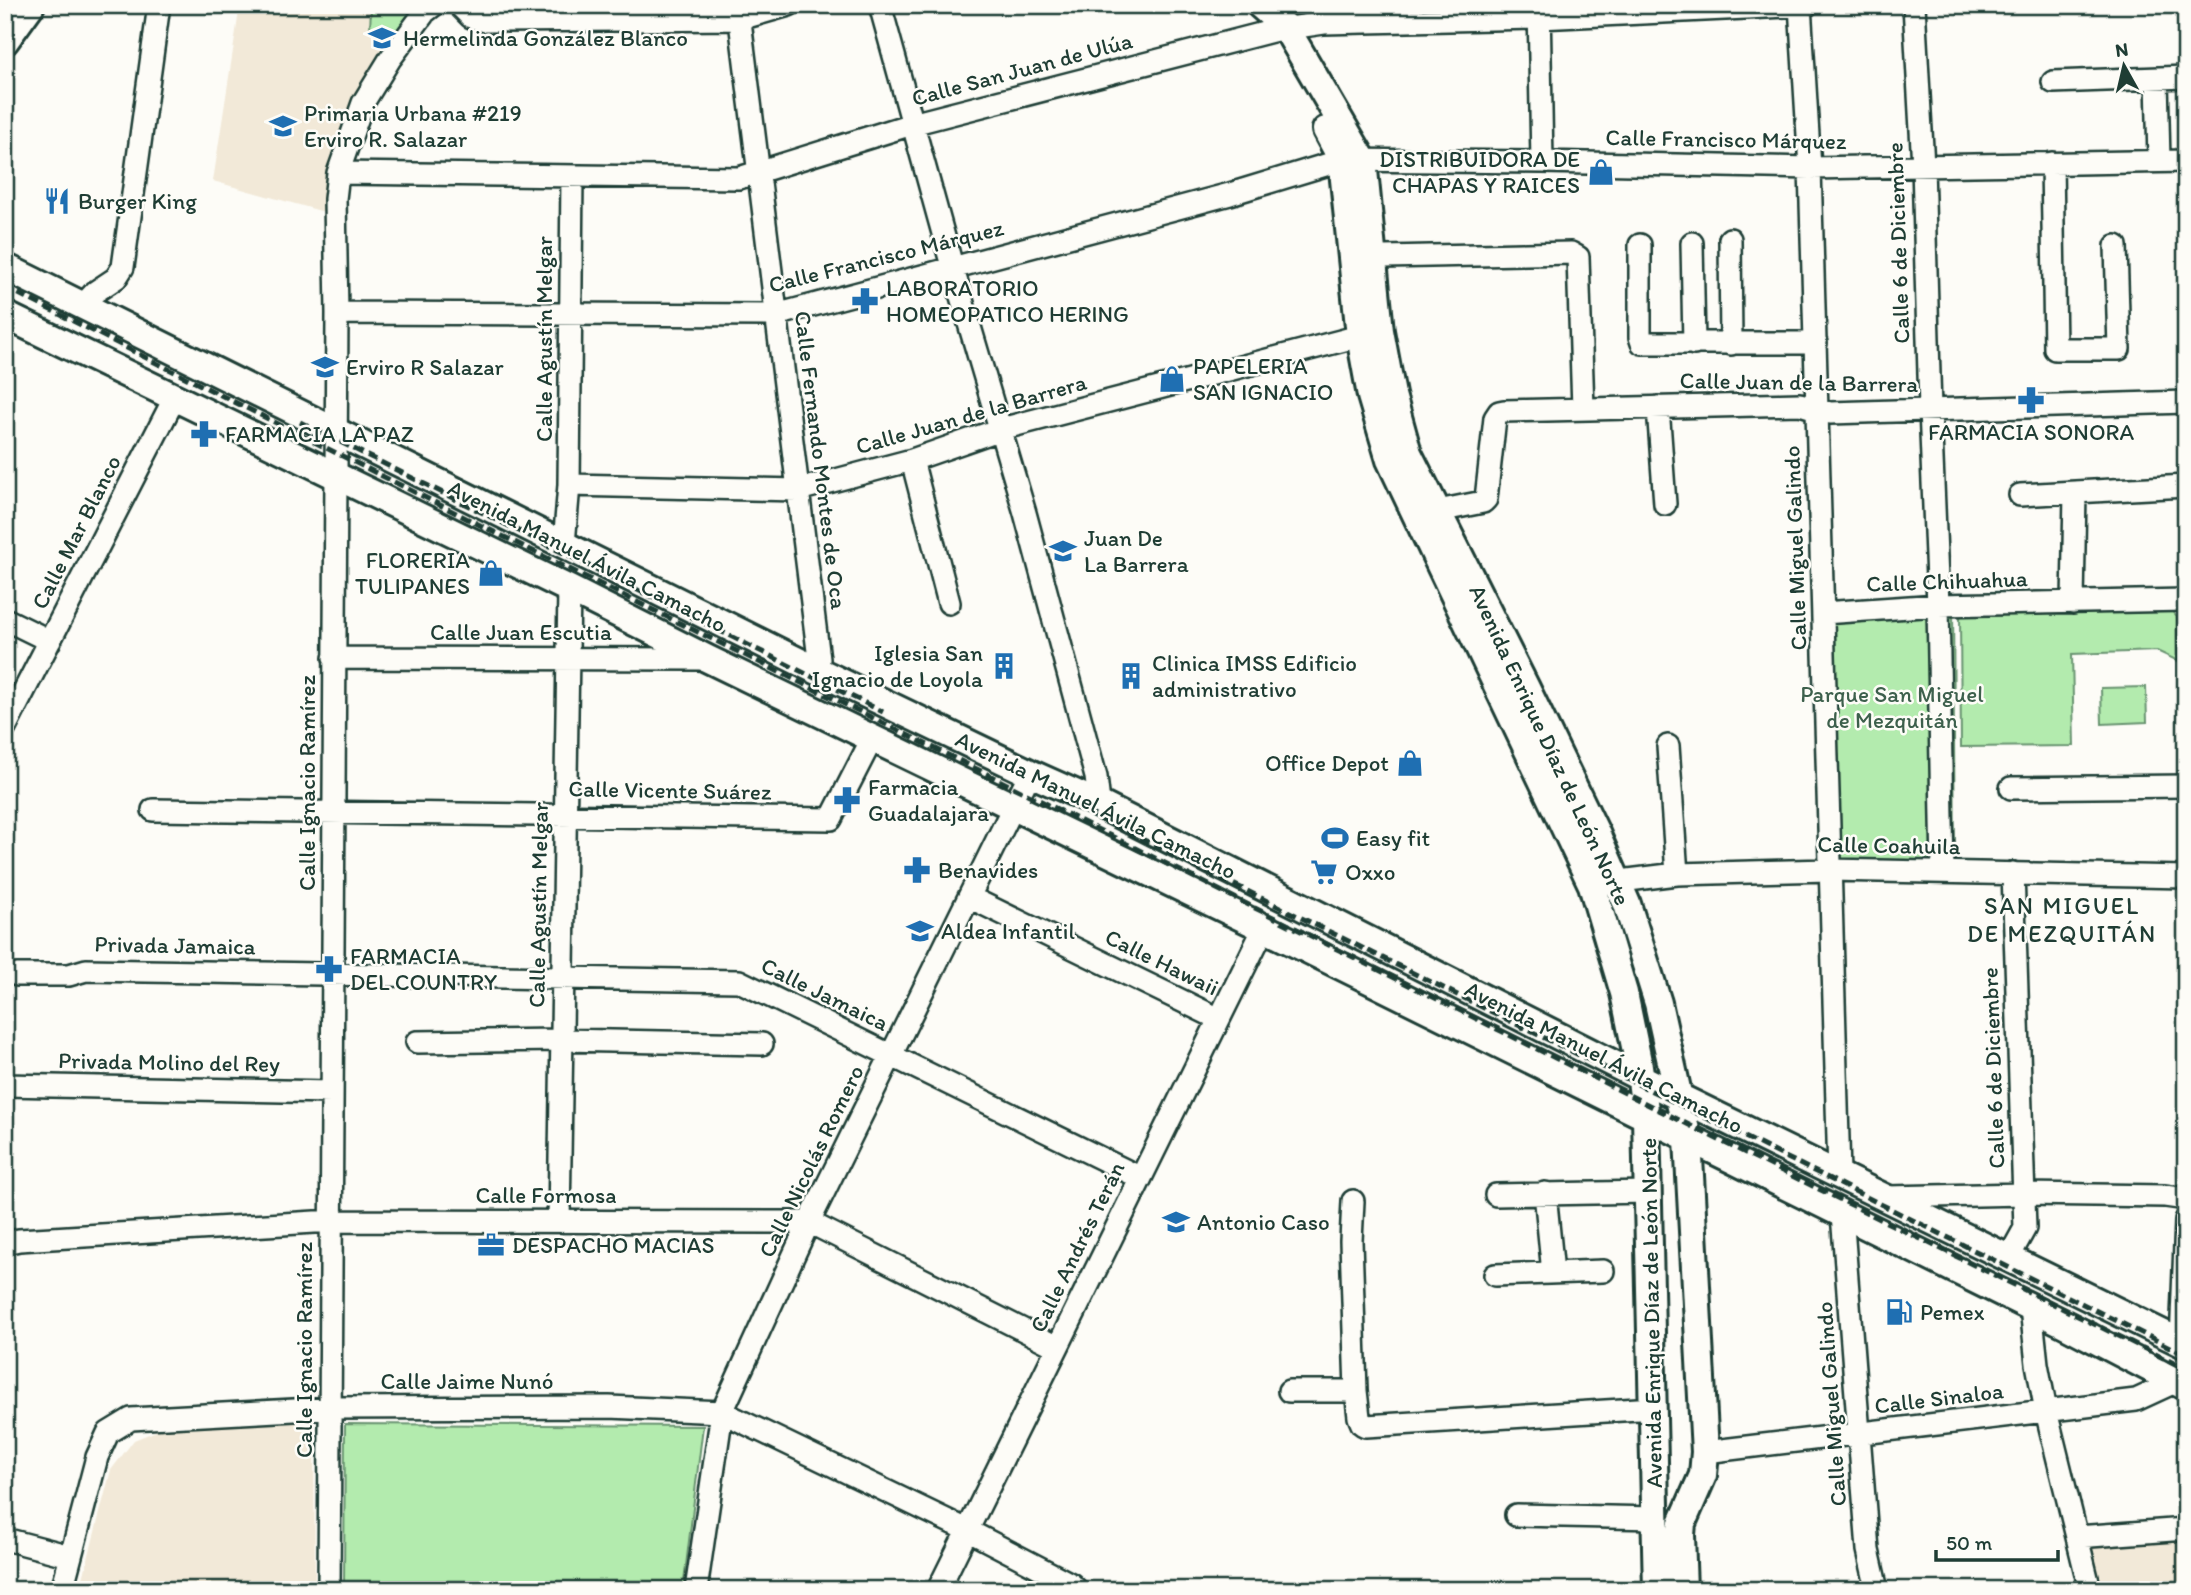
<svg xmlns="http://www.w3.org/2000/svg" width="2191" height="1595" viewBox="0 0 2191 1595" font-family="Itim,sans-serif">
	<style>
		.built { fill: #f2e9d8 }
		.green { fill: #b3ebae; stroke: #699471; stroke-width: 2 }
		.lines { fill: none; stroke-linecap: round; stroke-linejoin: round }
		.minor-casing { stroke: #1f3d34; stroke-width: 26 }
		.major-casing { stroke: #1f3d34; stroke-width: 32 }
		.minor { stroke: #fdfcf7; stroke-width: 21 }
		.major { stroke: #fdfcf7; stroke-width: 26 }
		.rail { stroke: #1f3d34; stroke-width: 5; stroke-dasharray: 10 5; stroke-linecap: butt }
		.labels { text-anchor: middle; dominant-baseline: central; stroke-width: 5; stroke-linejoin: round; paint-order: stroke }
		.poi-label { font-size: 23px; fill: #1f3d34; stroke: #fdfcf7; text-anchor: start }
		.street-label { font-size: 23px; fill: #1f3d34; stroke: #fdfcf7 }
		.park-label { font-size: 23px; fill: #3d604c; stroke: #fdfcf7 }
		.neighbourhood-label { font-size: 24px; letter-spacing: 2px; fill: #1f3d34; stroke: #fdfcf7 }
	</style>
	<rect width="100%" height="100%" fill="#fdfcf7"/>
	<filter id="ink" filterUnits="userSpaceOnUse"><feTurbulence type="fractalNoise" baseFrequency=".0143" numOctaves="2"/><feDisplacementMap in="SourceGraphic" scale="14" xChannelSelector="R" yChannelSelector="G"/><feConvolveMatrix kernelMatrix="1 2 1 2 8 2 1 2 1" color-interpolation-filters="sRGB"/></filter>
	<g filter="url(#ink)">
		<path class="built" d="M240,5L371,6L370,31L397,33L328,213L213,181Z
			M314,1422L315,1590H80L111,1470L134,1440L174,1424Z
			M2186,1539V1590H2103L2091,1546Z"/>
		<path class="green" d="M365,5H419L397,33L370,31L371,6Z
			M1953,608L1955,864L1836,863L1827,614Z
			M2169,608L2177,617L2178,661L2157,651L2072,654L2074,746L1961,747L1960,614Z
			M2146,687L2147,722L2102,724L2101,688Z
			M345,1424L703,1426L683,1590H344Z"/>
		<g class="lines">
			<defs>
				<path id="minor" d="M459,5L471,17L485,21L740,19L789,5
					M738,5L819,659L816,670
					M880,5L952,266L1025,513L1096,777L1098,794L1095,802
					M1800,5L1810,168L1839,1174
					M1914,5L1923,166L1930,409L1938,605L1943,872
					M1539,6L1542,162
					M2157,79L2159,161
					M2053,82L2186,77
					M2052,163L2055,349H2119L2116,246
					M338,173L739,178L912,124L1276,30L1324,23L1539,18L1807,5
					M1730,239L1731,344
					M1692,243L1694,344
					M1640,245V337L1642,343H1816
					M1359,260L1385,257L1571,253L1578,257L1583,409
					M83,305L95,292L116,278L123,267L159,5
					M337,313L776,315L1230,194L1342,160L1542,162L1810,168L2186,161
					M1658,407L1665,504
					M912,460L949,603
					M569,485L798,490L912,460L1001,429L1375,332
					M2020,495L2186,486
					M1448,509L1483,502L1486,499L1495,418L1499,412L1504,411L1800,404L1830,413L2186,402
					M564,544L569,485L572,176
					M2073,603L2075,492
					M1823,613L1938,605L2186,600
					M5,619L50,641
					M334,658L707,659
					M5,728L175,397
					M1668,746L1677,874
					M2011,788L2186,786
					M153,810L831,819L872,739
					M1604,883L1677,874L1829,870L2186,877
					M969,897L1219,1019
					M17,975H69L86,970L739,981L1141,1178
					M417,1042L562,1040L762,1044
					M5,1085L331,1092
					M1545,1193L1553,1273
					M1496,1195L1648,1192
					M1887,1197L2024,1194L2165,1196L2186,1199
					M1353,1201L1351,1241L1356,1391L1359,1417L1362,1424L1366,1426L1654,1408
					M1842,1214L1868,1550L1877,1590
					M559,1221L569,589
					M5,1243L19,1240L331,1221L809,1222L1057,1347
					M2009,1257L2025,1228L2013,873
					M1495,1275L1603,1271
					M2031,1308L2037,1364L2046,1411L2090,1590
					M2181,1342L2186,1220
					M1289,1391H1356
					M1705,1452L2136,1400L2175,1382
					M1516,1515L1656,1518
					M2077,1537L2186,1529
					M5,1539L70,1556
					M62,1590L97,1457L108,1433L131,1419L330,1408L609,1407L722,1412L967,1530L1071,1584L1077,1590
					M329,1590L337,313L335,199L338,173L363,103L390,59L425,12L434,5
					M696,1590L722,1412L809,1222L1030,773
					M938,1590L1264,928"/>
				<path id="major" d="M1260,5L1286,28L1363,160L1380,331L1392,395L1408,453L1526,688L1596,833L1627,904L1658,1003L1688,1139L1705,1452L1703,1475L1682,1523L1681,1535L1683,1590
					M5,41L31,5
					M1326,130L1342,160L1360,336L1371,396L1390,460L1592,885L1624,993L1639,1066L1646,1117L1657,1590
					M5,267L816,670L1030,773L1095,802L1679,1097L2186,1345
					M5,315L569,589L708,659L1264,928L2063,1323L2186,1387"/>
			</defs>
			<use href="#minor" class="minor-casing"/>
			<use href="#major" class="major-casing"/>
			<use href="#minor" class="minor"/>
			<use href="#major" class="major"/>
			<path class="rail" d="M5,287L480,525L995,778L1731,1146L2186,1369
				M300,422L883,712
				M1059,798L2186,1355"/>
		</g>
	</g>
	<defs>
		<symbol id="school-bare" viewBox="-9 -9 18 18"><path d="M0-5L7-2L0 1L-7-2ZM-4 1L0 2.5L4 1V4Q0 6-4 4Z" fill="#1f6fb2" stroke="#fdfcf7" stroke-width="2.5" paint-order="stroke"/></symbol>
		<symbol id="shop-bare" viewBox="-9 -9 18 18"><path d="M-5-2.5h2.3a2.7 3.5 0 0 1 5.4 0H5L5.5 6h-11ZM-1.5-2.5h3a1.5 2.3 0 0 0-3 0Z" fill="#1f6fb2" stroke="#fdfcf7" stroke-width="2.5" paint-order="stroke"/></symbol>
		<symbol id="restaurant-bare" viewBox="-9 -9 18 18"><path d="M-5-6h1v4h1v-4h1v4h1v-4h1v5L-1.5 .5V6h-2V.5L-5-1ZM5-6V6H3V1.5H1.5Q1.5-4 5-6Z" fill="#1f6fb2" stroke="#fdfcf7" stroke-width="2.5" paint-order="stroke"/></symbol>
		<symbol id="pharmacy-bare" viewBox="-9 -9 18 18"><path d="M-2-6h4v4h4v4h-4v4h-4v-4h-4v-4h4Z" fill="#1f6fb2" stroke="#fdfcf7" stroke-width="2.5" paint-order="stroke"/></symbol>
		<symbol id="building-bare" viewBox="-9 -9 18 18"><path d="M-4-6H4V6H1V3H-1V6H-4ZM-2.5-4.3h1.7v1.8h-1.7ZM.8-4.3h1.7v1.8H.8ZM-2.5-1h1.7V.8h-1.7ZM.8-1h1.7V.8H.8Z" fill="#1f6fb2" stroke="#fdfcf7" stroke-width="2.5" paint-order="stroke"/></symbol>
		<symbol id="stadium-bare" viewBox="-9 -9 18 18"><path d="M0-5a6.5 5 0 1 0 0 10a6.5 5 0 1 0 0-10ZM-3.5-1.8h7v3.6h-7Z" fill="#1f6fb2" stroke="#fdfcf7" stroke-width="2.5" paint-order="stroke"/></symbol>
		<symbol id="supermarket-bare" viewBox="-9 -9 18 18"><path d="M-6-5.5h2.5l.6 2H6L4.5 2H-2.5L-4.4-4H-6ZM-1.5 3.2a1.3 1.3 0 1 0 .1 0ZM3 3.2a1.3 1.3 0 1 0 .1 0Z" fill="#1f6fb2" stroke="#fdfcf7" stroke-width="2.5" paint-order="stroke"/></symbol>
		<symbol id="office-bare" viewBox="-9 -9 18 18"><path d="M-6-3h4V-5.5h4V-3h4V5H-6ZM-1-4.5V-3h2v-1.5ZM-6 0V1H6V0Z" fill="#1f6fb2" stroke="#fdfcf7" stroke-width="2.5" paint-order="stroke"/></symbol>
		<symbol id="fuel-bare" viewBox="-9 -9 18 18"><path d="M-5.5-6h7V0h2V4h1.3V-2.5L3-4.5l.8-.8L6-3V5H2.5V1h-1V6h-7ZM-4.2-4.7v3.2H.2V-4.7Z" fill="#1f6fb2" stroke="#fdfcf7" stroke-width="2.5" paint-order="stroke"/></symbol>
	</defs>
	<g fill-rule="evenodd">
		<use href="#school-bare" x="363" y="19" width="38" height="38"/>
		<use href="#school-bare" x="264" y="107" width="38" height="38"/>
		<use href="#shop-bare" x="1582" y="153" width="38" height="38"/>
		<use href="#restaurant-bare" x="38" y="182" width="38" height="38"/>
		<use href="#pharmacy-bare" x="846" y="282" width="38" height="38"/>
		<use href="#school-bare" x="306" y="348" width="38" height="38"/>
		<use href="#shop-bare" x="1153" y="360" width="38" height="38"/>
		<use href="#pharmacy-bare" x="2012" y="381" width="38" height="38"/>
		<use href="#pharmacy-bare" x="185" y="415" width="38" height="38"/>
		<use href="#school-bare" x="1044" y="532" width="38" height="38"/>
		<use href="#shop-bare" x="472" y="554" width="38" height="38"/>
		<use href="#building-bare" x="985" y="647" width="38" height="38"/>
		<use href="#building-bare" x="1112" y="657" width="38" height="38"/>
		<use href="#shop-bare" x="1391" y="744" width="38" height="38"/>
		<use href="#pharmacy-bare" x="828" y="781" width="38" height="38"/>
		<use href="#stadium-bare" x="1316" y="819" width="38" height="38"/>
		<use href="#pharmacy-bare" x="898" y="851" width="38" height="38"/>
		<use href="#supermarket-bare" x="1305" y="853" width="38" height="38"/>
		<use href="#school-bare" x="901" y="912" width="38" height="38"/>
		<use href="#pharmacy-bare" x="310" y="950" width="38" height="38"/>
		<use href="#school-bare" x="1157" y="1203" width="38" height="38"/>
		<use href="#office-bare" x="472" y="1226" width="38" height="38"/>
		<use href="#fuel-bare" x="1880" y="1293" width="38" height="38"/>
	</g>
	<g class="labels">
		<g class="poi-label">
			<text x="403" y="38">Hermelinda González Blanco</text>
			<text x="304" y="113">Primaria Urbana #219<tspan x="304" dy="26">Erviro R. Salazar</tspan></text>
			<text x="1580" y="159" text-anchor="end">DISTRIBUIDORA DE<tspan x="1580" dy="26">CHAPAS Y RAICES</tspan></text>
			<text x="78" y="201">Burger King</text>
			<text x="886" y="288">LABORATORIO<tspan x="886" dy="26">HOMEOPATICO HERING</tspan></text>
			<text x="1193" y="366">PAPELERIA<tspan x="1193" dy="26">SAN IGNACIO</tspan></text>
			<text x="346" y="367">Erviro R Salazar</text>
			<text x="2031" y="432" text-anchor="middle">FARMACIA SONORA</text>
			<text x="225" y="434">FARMACIA LA PAZ</text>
			<text x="1084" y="538">Juan De<tspan x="1084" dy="26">La Barrera</tspan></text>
			<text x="470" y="560" text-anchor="end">FLORERIA<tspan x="470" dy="26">TULIPANES</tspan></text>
			<text x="983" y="653" text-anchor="end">Iglesia San<tspan x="983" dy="26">Ignacio de Loyola</tspan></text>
			<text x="1152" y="663">Clinica IMSS Edificio<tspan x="1152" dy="26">administrativo</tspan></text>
			<text x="1389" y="763" text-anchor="end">Office Depot</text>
			<text x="868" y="787">Farmacia<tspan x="868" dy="26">Guadalajara</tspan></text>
			<text x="1356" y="838">Easy fit</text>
			<text x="938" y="870">Benavides</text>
			<text x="1345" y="872">Oxxo</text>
			<text x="941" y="931">Aldea Infantil</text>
			<text x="350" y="956">FARMACIA<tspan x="350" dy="26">DEL COUNTRY</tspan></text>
			<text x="1197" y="1222">Antonio Caso</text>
			<text x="512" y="1245">DESPACHO MACIAS</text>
			<text x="1920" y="1312">Pemex</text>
		</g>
		<g class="street-label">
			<text transform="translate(1022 69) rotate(-15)">Calle San Juan de Ulúa</text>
			<text transform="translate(1726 139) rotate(1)">Calle Francisco Márquez</text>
			<text transform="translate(1898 243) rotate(-92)">Calle 6 de Diciembre</text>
			<text transform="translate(886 256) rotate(-14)">Calle Francisco Márquez</text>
			<text transform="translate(544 339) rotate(-90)">Calle Agustín Melgar</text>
			<text transform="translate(1799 382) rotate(1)">Calle Juan de la Barrera</text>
			<text transform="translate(971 414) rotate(-16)">Calle Juan de la Barrera</text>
			<text transform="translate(821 460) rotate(83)">Calle Fernando Montes de Oca</text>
			<text transform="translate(76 532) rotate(-63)">Calle Mar Blanco</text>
			<text transform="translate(1795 548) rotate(-92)">Calle Miguel Galindo</text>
			<text transform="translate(587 556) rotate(27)">Avenida Manuel Ávila Camacho</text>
			<text transform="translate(1947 581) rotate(-2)">Calle Chihuahua</text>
			<text x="521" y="632">Calle Juan Escutia</text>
			<text transform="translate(1550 745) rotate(65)">Avenida Enrique Díaz de León Norte</text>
			<text transform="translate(307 783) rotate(-90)">Calle Ignacio Ramírez</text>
			<text transform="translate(670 790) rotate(1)">Calle Vicente Suárez</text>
			<text transform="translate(1096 805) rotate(26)">Avenida Manuel Ávila Camacho</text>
			<text transform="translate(1889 845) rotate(1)">Calle Coahuila</text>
			<text transform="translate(538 905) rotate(-89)">Calle Agustín Melgar</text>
			<text transform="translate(175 945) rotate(1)">Privada Jamaica</text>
			<text transform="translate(1162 962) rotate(26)">Calle Hawaii</text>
			<text transform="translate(825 994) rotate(26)">Calle Jamaica</text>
			<text transform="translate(1604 1057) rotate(27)">Avenida Manuel Ávila Camacho</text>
			<text transform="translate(169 1062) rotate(1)">Privada Molino del Rey</text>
			<text transform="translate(1993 1068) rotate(-92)">Calle 6 de Diciembre</text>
			<text transform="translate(811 1161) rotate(-64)">Calle Nicolás Romero</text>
			<text x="546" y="1195">Calle Formosa</text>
			<text transform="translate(1077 1247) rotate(-64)">Calle Andrés Terán</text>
			<text transform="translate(1651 1313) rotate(-91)">Avenida Enrique Díaz de León Norte</text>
			<text transform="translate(304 1350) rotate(-90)">Calle Ignacio Ramírez</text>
			<text x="467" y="1381">Calle Jaime Nunó</text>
			<text transform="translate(1939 1398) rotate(-7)">Calle Sinaloa</text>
			<text transform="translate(1831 1404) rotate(-94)">Calle Miguel Galindo</text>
		</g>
		<g class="park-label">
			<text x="1892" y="694">Parque San Miguel<tspan x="1892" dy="26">de Mezquitán</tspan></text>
		</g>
		<g class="neighbourhood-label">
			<text x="2062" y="905">SAN MIGUEL<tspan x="2062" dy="28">DE MEZQUITÁN</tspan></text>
		</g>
	</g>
	<rect width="2191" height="1595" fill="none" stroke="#fdfcf7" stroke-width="28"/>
	<rect x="14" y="14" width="2163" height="1567" fill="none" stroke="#1f3d34" stroke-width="2.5" filter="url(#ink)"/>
	<g transform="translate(2124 66) rotate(352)" stroke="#fdfcf7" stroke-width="5" paint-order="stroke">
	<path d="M0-5L12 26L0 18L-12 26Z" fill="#1f3d34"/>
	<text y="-10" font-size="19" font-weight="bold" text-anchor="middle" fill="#1f3d34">N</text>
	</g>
	<path d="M1936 1550v10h122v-10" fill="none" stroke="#1f3d34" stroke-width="3.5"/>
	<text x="1946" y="1550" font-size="21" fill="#1f3d34" stroke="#fdfcf7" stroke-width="5" paint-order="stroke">50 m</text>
</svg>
